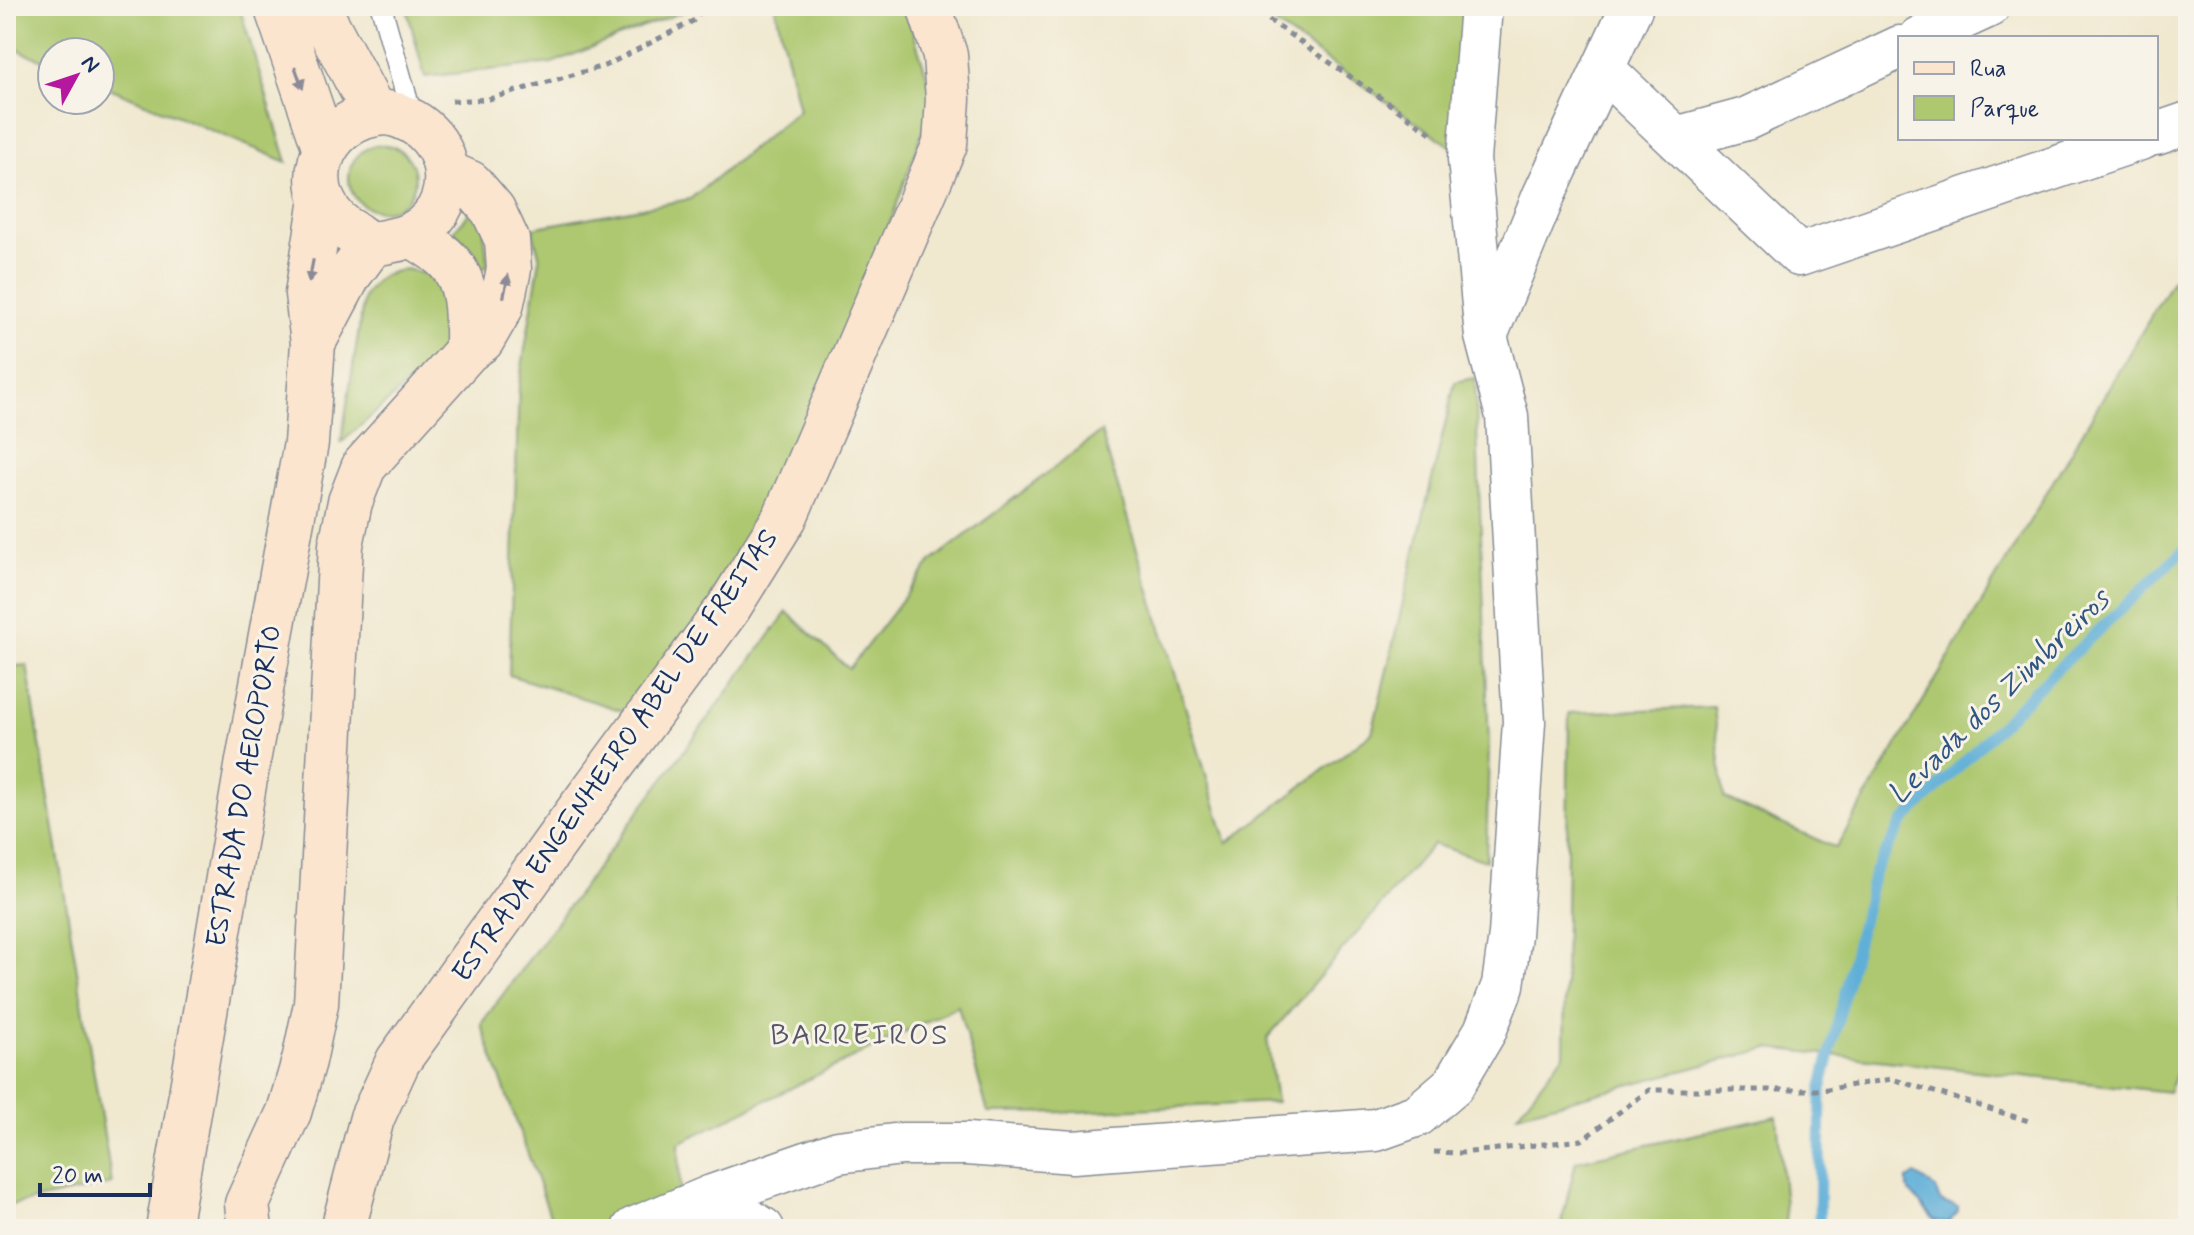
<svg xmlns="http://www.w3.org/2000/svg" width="2194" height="1235" viewBox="0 0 2194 1235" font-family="Mynerve,sans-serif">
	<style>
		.green { fill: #adc86f; stroke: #647c66; stroke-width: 2 }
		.water { fill: #5eafd8; stroke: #3c6f9b; stroke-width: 2 }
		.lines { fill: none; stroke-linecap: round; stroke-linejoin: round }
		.stream { stroke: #5eafd8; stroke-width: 11 }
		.lane-casing { stroke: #868c96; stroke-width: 23 }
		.street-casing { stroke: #868c96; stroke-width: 45 }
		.secondary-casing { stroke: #868c96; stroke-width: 47 }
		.path { stroke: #868c96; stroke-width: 5; stroke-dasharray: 6 6; stroke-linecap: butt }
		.lane { stroke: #fff; stroke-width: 20 }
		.street { stroke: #fff; stroke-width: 42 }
		.secondary { stroke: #fbe5cf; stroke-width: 44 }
		.oneway { fill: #8b8a96 }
		.labels { text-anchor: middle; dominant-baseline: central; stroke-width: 6; stroke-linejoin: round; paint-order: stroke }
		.street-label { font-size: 28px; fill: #1b2f5e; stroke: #f7f3e8 }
		.water-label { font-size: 30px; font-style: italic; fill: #2f5583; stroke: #f7f3e8 }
		.neighbourhood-label { font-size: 30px; letter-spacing: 2px; fill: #575769; stroke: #f7f3e8 }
	</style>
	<rect width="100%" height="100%" fill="#f7f3e8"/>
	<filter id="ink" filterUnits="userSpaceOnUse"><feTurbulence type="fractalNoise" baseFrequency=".0125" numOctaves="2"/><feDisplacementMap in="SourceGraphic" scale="16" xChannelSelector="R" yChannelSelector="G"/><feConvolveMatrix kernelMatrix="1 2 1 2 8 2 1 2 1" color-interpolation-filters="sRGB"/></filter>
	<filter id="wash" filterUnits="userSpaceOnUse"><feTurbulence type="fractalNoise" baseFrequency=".006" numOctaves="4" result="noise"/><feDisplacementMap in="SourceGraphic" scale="32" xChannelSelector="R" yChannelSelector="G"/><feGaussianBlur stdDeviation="1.8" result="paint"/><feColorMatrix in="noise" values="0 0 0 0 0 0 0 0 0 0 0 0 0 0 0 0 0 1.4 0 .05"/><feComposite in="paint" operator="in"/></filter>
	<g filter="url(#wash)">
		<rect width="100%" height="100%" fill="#f0e8cf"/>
		<path class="green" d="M6,6H239L287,162L100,84V52H52V64L6,45Z
			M406,6H685L687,10L552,63L425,77Z
			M775,6H905L934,99L863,300L722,608L630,713L509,675L519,385L540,259L532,228L690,199L799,110Z
			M1249,6H1481L1469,159Z
			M349 178a33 33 0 1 1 66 0a33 33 0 1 1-66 0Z
			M472,203L482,216L488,265L484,268L480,266L472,251L454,231L467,216Z
			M2188,254V1045L2168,1092L1769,1048L1517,1114L1564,1054L1569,713L1714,707L1724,798L1836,848Z
			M407,269L424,274L435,282L447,320L446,337L436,359L341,443L364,297C376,277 383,273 407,269Z
			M1475,378L1489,745L1486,861L1433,844L1267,1038L1276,1102L1075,1112L988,1113L958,1006L679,1143L680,1191L600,1229H555L481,1024L787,612L849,669L932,561L1101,432L1227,843L1372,733L1455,382Z
			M27,665L112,1184L6,1206V667Z
			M1777,1116L1787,1229H1560L1576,1161Z"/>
		<path class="water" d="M1915,1175L1936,1188C1939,1206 1944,1202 1958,1207V1212L1948,1223L1934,1220L1907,1188V1179Z"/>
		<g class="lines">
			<path class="stream" d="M1819,1229L1821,1090L1874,873L1903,822L2051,675L2188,546"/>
		</g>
	</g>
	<g filter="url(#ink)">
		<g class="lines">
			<defs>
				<path id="lane" d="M381,6L408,102L400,116"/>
				<path id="street" d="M1920,38L1989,6
					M1603,69L1799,255L2143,138
					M2156,134L2188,123
					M1676,138L1746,119L1900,47
					M1488,331L1544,195L1632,6
					M712,1196L838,1152L902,1144H967L1073,1152L1376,1130L1418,1115L1453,1085L1485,1031L1503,985L1510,935L1524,722L1507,416L1486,336L1469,159L1481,6
					M633,1229L712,1196L763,1229"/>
				<path id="secondary" d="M276,6L325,149
					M317,6L375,114
					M388,113C465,128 466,230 389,241C384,242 376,244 371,243C366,242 359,237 355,234C291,200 316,115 388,113Z
					M412,235C424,243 438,250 448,261C470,283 467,321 467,351
					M313,343L349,275L372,244
					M168,1229L248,761L306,443L313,343L307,294L322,199
					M250,1229L247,1204L289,1112L304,1061L316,1004L341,545L350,502L364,466L467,351L482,340L501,307L509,269L507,240L493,210L470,183L447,173
					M343,1229L372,1118L398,1061L562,833L729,607L785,517L945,144L948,99L945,55L929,6"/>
			</defs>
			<use href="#lane" class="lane-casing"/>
			<use href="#street" class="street-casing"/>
			<use href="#secondary" class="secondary-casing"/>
			<path class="path" d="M1249,6L1431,133
				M452,101L489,99L607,65L697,19L700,6
				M1434,1152L1461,1153L1582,1140L1649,1090H1821L1892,1079L2029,1121"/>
			<use href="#lane" class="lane"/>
			<use href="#street" class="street"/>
			<use href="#secondary" class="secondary"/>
		</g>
		<defs><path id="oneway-solid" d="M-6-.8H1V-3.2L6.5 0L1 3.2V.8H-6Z" transform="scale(2)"/></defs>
		<g class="oneway">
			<use href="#oneway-solid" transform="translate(299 78) rotate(70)"/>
			<use href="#oneway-solid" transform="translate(311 271) rotate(101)"/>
			<use href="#oneway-solid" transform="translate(506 286) rotate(-78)"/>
		</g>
	</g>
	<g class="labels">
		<g class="street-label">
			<text transform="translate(616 756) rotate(-55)">ESTRADA ENGENHEIRO ABEL DE FREITAS</text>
			<text transform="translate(245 786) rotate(-80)">ESTRADA DO AEROPORTO</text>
		</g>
		<g class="water-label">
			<text transform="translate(1999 697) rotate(-44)">Levada dos Zimbreiros</text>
		</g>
		<g class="neighbourhood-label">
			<text x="860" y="1035">BARREIROS</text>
		</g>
	</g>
	<rect width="2194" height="1235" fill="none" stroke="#f7f3e8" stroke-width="32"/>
	<rect x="1898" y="36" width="260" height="104" fill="#f7f3e8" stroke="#9fa5b1" stroke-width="2"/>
	<rect x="1914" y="62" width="40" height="12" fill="#fbe5cf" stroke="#9fa5b1" stroke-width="2"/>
	<text x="1970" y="76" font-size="24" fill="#1b2f5e">Rua</text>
	<rect x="1914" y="96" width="40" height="24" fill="#adc86f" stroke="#9fa5b1" stroke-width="2"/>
	<text x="1970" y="116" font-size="24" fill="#1b2f5e">Parque</text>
	<g transform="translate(76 76) rotate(50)"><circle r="38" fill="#f7f3e8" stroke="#9fa5b1" stroke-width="2"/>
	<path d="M0-6L14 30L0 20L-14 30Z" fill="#b5179e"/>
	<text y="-12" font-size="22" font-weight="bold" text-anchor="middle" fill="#1b2f5e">N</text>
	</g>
	<path d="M40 1183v12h110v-12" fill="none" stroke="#1b2f5e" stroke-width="4"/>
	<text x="52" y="1183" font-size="24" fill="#1b2f5e" stroke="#f7f3e8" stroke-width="6" paint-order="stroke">20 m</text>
</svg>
